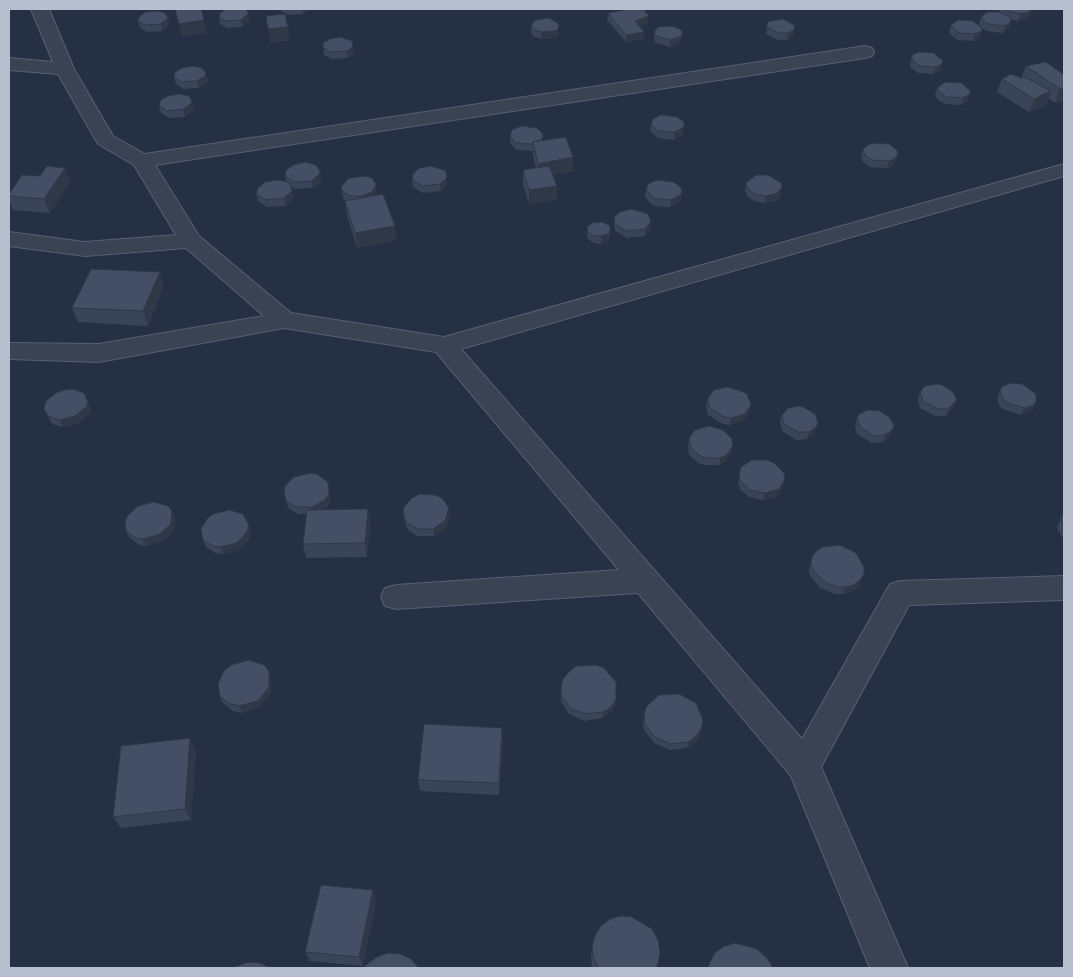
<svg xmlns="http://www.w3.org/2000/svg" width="1073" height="977" viewBox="0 0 1073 977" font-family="'IBM Plex Sans',sans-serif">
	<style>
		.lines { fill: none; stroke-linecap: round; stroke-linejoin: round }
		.minor-casing { stroke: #586071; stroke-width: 2 }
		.minor { fill: #3a4254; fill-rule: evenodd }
		.wall { fill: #3a4458 }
		.shaded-wall { fill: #303747 }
		.building { fill: #444f66; stroke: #303747 }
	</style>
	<rect width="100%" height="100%" fill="#253044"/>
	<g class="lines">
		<defs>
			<path id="minor" d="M31,9H49L74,69L113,136L145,154L865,46L872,48L874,52L872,56L865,58L155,165L199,236L291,313L444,337L1064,164V176L461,349L802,739L890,584L900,581L1064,576V600L909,605L821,767L908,968H870L791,776L638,593L396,609L385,606L381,597L385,588L396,585L619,570L436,352L284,328L99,362L9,359V343L99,344L264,316L186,248L85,256L9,246V232L85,242L176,235L134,165L98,144L58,74L9,70V58L53,62Z"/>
		</defs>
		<use href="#minor" class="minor-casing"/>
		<use href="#minor" class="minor"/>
	</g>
	<path class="wall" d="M281,9H309V10L303,14L288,15L281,11Z
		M1000,9H1032L1030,15L1027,19L1018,21L1011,20V22L1009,29L1003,33L992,32L984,30L979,24L981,17L1000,13L999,12Z
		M608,13L648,23L639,27L644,32L643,39L626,42L607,20Z
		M219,17L250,20L242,27L227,28L220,24Z
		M958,20L979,38L973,41L958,40L952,36L949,32L951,25Z
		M138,21L170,24L169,26L162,31L147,32L140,28Z
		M767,23L794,25L793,36L787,40H778L766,34Z
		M531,26L559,31L558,36L555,38L541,39L534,37L531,33Z
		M654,32L681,43L670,47L655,43L654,39Z
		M323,43L354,54L348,58L332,59L324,55Z
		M912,55L942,64L940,71L933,74L918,73L910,67Z
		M1026,66L1064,75V101L1055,103L1048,98L1046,105L1029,112L997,92L1002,79L1021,78Z
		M174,77L208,80L207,83L199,88L183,89L176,84Z
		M937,88L970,91L968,101L961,105L945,104L938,100L935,95Z
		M192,101L194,108L193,111L185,117L169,118L161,113L159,105Z
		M651,124L683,133L682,136L674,140L658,138L650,131Z
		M510,136L543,140L573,171L553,175L557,186V200L529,204L523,185V170L536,168L533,156V151L516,150L510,143Z
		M863,149L896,161L892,167L887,168L870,167L863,162L861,157Z
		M65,168L70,182L50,213L13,210L9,200V194L40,176Z
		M285,176L321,178V182L313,188L296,189L291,186L292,188L294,196L293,199L285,206L267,207L258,201L256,194L286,182Z
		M447,178V185L441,191L423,193L413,187L412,180Z
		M746,183L781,194L776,201L765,203L754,201L747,196L745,190Z
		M341,187L377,192L376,195L397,240L357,248L347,215L345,201H346L344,200L342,194Z
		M646,190L681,199L680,202L670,207L653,206L645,197Z
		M614,217L651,222L650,230L645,236L627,238L615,231L614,225Z
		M587,227L609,240L601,244L594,243L588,239L587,234Z
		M164,286L148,326L78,322L72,308Z
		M1002,387L1033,409L1030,412L1021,415L1005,410L1000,407L997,398Z
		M920,392L954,407L946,416H935L920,408L918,400Z
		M708,398L751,405L749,412L743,421L730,425L723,424L708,415L706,406Z
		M44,409H91L89,414L79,423L63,427L52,424Z
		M782,415L818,423L814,434L807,439L796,440L782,431L780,422Z
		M857,418L890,437L883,442L872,443L857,434L855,426Z
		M689,438L732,452L725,462L719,465H704L698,463L689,455L688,445Z
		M741,467L785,479L783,486L777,497L763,500L749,497L740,489L738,484Z
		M330,489V501L327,507L321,510L368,509L370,523L367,557L306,558L303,544L307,514H298L288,508L284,491Z
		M403,512L450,516L446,528L434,536H417L407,529L404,519Z
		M1064,513V538L1062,537L1057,528L1060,520Z
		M175,518L174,531L163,541L146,546L139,545L130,538L126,531Z
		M251,532L249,539L239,550L223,554L215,553L206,547L203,540Z
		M812,557L861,581L858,587L851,592L843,594H835L820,588L811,577L809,571L810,564Z
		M269,671L271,678V693L260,707L242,713L233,711L223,703L220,697Z
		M561,687L616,699L615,706L610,713L602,718L584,721L569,714L561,701Z
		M646,707L700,735L695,743L687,748L670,750L654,743L644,730L643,723Z
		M503,740L499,795L420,791L418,780Z
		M196,751L191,820L121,828L113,817Z
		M373,890L376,900L363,966L310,961L305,952Z
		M592,947L658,964L657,968H593L592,967L591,957Z"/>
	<path class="shaded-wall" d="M302,9H309V10L303,14Z
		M1032,9L1030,15L1027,19L1018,21L1021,14Z
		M249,13L250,20L242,27L241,20Z
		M649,16L648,23L635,28V21Z
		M168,17L170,24L169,26L162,31L161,24Z
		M204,20L207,33L182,37L179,24Z
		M1011,22L1009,29L1003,33L1005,26Z
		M559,24L558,36L555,38L541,39V32Z
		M288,27L290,41L270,43L268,29Z
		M795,29L793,36L787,40L788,33Z
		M982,31L979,38L973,41L975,34Z
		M644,32L643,39L626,42V35Z
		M682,36L681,43L670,47V40Z
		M352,41L354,54L348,58L347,51Z
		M942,64L940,71L933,74L936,67Z
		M206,73L208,80L207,83L199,88L197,81Z
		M1064,88V101L1055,103L1060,89Z
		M1051,91L1046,105L1029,112L1034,99Z
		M970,94L968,101L961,105L963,98Z
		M192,101L194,108L193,111L185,117L183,109Z
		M684,125L683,133L682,136L674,140V132Z
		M898,154L896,161L892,167L887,168L889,161Z
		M573,157V171L538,178V164Z
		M65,168L70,182L50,213L44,199Z
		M320,171L321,178V182L313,188L312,181Z
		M447,178V185L441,191L440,184Z
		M376,184L377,192L374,199L364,204L363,196Z
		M557,186V200L529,204V190Z
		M782,187L781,194L776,201L765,203L766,196Z
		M292,188L294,196L293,199L285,206L284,198Z
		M682,192L680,202L670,207L671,200Z
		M651,222L650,230L645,236V229Z
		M395,226L397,240L357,248L355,233Z
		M610,233L609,240L601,244V236Z
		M160,272L164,286L148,326L143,311Z
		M84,393L91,409L89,414L79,423L63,427L60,420Z
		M957,400L954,407L946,416L949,408Z
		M1036,402L1033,409L1030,412L1021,415L1025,408Z
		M751,405L749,412L743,421L730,425L731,418Z
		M818,423L814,434L807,439L809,432Z
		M892,430L890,437L883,442L885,435Z
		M733,445L732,452L725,462L719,465L720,458Z
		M785,479L783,486L777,497L763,500L765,493Z
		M328,482L330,489V501L327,507L313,514L312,507Z
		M449,508L450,516L446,528L434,536L433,529Z
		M368,509L370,523L367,557L365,543Z
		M172,511L175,518L174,531L163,541L146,546L143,539Z
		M249,525L251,532L249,539L239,550L223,554L220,547Z
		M864,574L858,587L851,592L843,594L845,587Z
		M269,671L271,678V693L260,707L242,713L239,706Z
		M616,699L615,706L610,713L602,718L603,712Z
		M502,728L503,740L499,795V783Z
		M701,729L700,735L695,743L687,748L689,742Z
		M190,738L196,751L191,820L185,809Z
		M9,752L10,761L9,764Z
		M373,890L376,900L363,966L359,957Z"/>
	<path class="building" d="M175,9H201L204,20L179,24Z
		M226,9H245L249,13L241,20L226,21L219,17L220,13Z
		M629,9H643L649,16L635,21L644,32L626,35L608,13Z
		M1004,9H1031L1029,12L1021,14L1011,12Z
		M157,11L165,13L168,17L167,19L161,24L145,25L138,21L140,16L146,12Z
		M987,12H998L1010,17L1011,22L1005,26L995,25L986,23L981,17Z
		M285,14L288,27L268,29L266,16Z
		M549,18L559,24L558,29L555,31L541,32L534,30L531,26L535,20Z
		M783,19L794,25L795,29L788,33H779L767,27V23L770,21Z
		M958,20L973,21L982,28V31L975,34L960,33L954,29L951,25Z
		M672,26L680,29L682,31V36L670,40L656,36L654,32L658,27Z
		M340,37L352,41L353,47L347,51L331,52L323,48V43L330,39Z
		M919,52L934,53L943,61L942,64L936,67L920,66L912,60V55Z
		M1046,62L1064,75V88L1060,89L1026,66Z
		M193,66L202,68L206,73L205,76L197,81L181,82L174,77L175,72L182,68Z
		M1011,74L1021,78L1024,77L1051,91L1034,99L1002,79Z
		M945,82L962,83L970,91V94L963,98L947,97L940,93L937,88Z
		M179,94L189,96L192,101L191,104L183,109L167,111L159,105L161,100L168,96Z
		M661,115L677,117L684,122V125L683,128L674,132L658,131L651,124L653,119Z
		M521,126L537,128L543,134V137L541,140L533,142V144H532L516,143L510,136L512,130Z
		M566,137L573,157L538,164L533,142Z
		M871,143L889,144L897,150L898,154L894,159L889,161L872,160L865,155L863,149Z
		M305,162L316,165L320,171L319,174L312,181L294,182L285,176L286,170L293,165Z
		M47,166L65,168L44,199L9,196V194L22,175L40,176Z
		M431,166L446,171L447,178L440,184L423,186L412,180L413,174L419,168Z
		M549,166L557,186L529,190L523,170Z
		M756,175H768L781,183L782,187L777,193L766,196L755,194L748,189L746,183Z
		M366,176L372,178L376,184L373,191L363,196H351L343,192L341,187L349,178Z
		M277,180L288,182L292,188L291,192L284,198L266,200L256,194L258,188L265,182Z
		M657,180L674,182L681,188L682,192L680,195L671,200L654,198L646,190L648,184Z
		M383,194L395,226L355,233L345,201Z
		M632,209L648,214L651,222L645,229L627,231L615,224L614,217L620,212Z
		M603,222L610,226V233L601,236H594L588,232L587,227L592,223Z
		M91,269L160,272L143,311L72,308Z
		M1010,383L1022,384L1036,394V402L1034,405L1025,408L1008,403L1003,399L1000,391L1002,387Z
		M937,384L942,385L953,392L957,400L949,408L938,409L923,401L920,392L925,386Z
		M727,387L741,391L747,394L751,405L745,414L731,418L724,417L709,407L708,398L714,390Z
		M72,389L84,393L88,402L86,407L75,416L60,420L48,416L44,409L46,401L56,393L64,390Z
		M800,406L805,408L815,414L818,423L816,427L809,432H798L784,424L782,415L788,408Z
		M868,410L880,411L890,418L894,426L892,430L885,435L874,436L860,427L857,418L859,414Z
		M709,426L723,430L732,439L733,445L727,455L720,458H706L699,455L691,448L689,438L695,430Z
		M752,460H767L774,463L784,473L785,479L779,489L765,493L750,490L741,482L739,477L741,467Z
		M310,473L317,474L328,482L329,494L325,500L312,507H296L286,501L284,491L285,486L294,477Z
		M420,494L435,495L442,498L449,508L445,521L433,529H417L406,522L403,512L404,507L412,498Z
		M154,502L168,506L172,511L171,524L160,534L143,539L136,538L126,531L125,521L128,515L138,506Z
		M368,509L365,543L303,544L307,510Z
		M229,510L243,514L249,525L247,532L237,543L220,547L213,546L203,540L201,529L207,519L213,514Z
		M1064,513V527L1061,520Z
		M840,545L856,553L864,567V574L860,580L854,585L845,587H837L823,581L813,570L811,564L812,557L816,551L823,547Z
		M249,660L264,665L269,671V687L258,701L239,706L231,704L220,697L218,684L224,671L231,665Z
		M596,665L604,668L616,682V699L611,707L603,712L585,714L570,708L561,694V687L563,679L569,672L576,666Z
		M679,694L696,703L703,720L701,729L696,736L689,742L671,744L655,737L645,724L644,716L646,707L659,695Z
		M424,724L502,728L499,783L418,780Z
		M190,738L185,809L113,817L121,746Z
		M321,885L373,890L359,957L305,952Z
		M621,916L632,917L652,929L658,940L660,952L658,964L655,968H599L593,957L592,947L595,936L601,926L610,919Z
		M735,943L757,949L767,958L773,968H708L709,964L715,953L723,947Z
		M388,953L400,954L411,959L419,968H363L367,964L377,957Z
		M249,962L260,963L271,968H234L237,966Z"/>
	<rect width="1073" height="977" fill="none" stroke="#b7becd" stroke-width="20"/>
</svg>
